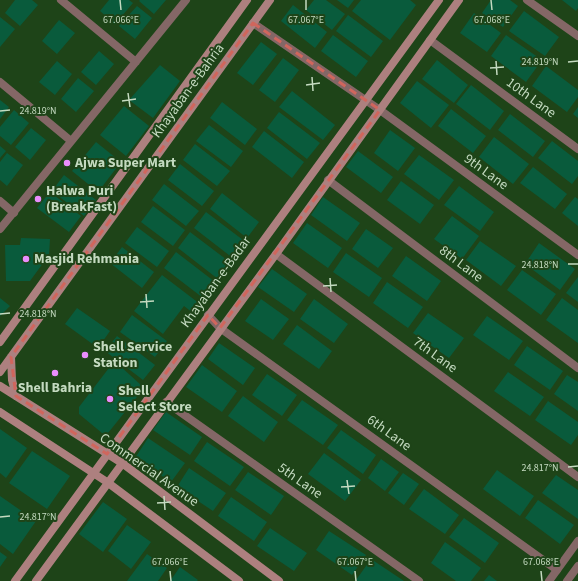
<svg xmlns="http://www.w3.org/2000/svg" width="578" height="581" viewBox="0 0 578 581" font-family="'Source Sans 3',sans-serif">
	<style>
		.building { fill: #095b3c }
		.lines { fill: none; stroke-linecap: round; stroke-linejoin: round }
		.minor { stroke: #846766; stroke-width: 8 }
		.tertiary { stroke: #846766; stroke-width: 8 }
		.secondary { stroke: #ad807f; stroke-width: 8 }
		.marked { fill: none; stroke: #d0665d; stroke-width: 3; stroke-dasharray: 8 5; stroke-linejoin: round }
		.ticks { fill: none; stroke: #c4dac0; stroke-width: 1.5 }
		.poi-dot { fill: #ea8dfd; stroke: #1e4418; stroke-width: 1.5 }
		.labels { text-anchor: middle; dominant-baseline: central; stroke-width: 4; stroke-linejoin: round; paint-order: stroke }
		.street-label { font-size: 14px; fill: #c4dac0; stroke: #1e4418 }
		.poi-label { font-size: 14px; font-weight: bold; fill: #c4dac0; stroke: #1e4418; text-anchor: start }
		.ticks-label { font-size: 10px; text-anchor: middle; fill: #c4dac0; stroke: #1e4418; stroke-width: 4; stroke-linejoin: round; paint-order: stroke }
	</style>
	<rect width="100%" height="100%" fill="#1e4418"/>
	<path class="building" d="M15,0H32L38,5L20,26L5,13Z
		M109,0H129L133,3L115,24L100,11Z
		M140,0H166L154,14L139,1Z
		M314,0H326L345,14L332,30L306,10Z
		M337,0H354L348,8Z
		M361,0H410L416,5L390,40L352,11Z
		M491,0H510L518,6L503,27L482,13Z
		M562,0H578V8L576,11Z
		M293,5L327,32L315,48L281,21Z
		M137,6L152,18L135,39L119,26Z
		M524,11L559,37L545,56L509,31Z
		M474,13L501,33L487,52L460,33Z
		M348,15L383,41L371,57L336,31Z
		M0,17L15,29L0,47Z
		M59,20L75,33L57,54L42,41Z
		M333,35L368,61L356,77L321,51Z
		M506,35L542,60L526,82L491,56Z
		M261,42L277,54L253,85L237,73Z
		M99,51L114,64L96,85L81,72Z
		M283,58L299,70L275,102L259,90Z
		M437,60L468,85L454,103L422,79Z
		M57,61L72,74L55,95L39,82Z
		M160,65L180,81L153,118L129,100Z
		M546,66L578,90V97L567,112L532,86Z
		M78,78L94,91L76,112L61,99Z
		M417,81L449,105L431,128L400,103Z
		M471,85L504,111L490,130L456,104Z
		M292,91L335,125L323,140L279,107Z
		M0,100L9,107L0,119Z
		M222,102L257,129L245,145L210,118Z
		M124,106L149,126L126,156L100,135Z
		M578,107V118L573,114Z
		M451,109L486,136L473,153L438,126Z
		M14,110L29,123L11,145L0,136V127Z
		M279,112L320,143L307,159L267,128Z
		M510,114L545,141L533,157L498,130Z
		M209,125L243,151L231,167L196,141Z
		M31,128L46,140L30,160L15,147Z
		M390,130L415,148L398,171L374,153Z
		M264,131L304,162L292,178L252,147Z
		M494,137L529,164L513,184L479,157Z
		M552,141L578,161V176L572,184L538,158Z
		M96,142L121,162L98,192L72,171Z
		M195,144L230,171L217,186L183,160Z
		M0,146L6,151L0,158Z
		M358,151L393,177L381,193L346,167Z
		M7,153L23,165L7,186L0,180V162Z
		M419,155L454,180L439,200L404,174Z
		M180,164L214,191L202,206L168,180Z
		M533,167L567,194L555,209L520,183Z
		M64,175L96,200L84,216L52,191Z
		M401,181L434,205L420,224L387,200Z
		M164,184L199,211L186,226L152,200Z
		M459,186L494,212L480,231L444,205Z
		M50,192L81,216L69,232L37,208Z
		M222,193L259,222L247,238L210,209Z
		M323,197L360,223L347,241L311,215Z
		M575,197L578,199V226L562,213Z
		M153,206L185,230L173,246L141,222Z
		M206,212L247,243L234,259L194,228Z
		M452,216L479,236L462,259L434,239Z
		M307,223L342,248L328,268L293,243Z
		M137,227L169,251L157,267L125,243Z
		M366,229L393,248L378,268L352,249Z
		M190,232L231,263L218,279L178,248Z
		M21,238L50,239L49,255L30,281H6L5,245H20Z
		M480,241L516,266L501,286L466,260Z
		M539,243L575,269L560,290L525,264Z
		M122,247L154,272L142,288L110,263Z
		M176,252L219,285L207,301L164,268Z
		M346,253L382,278L369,297L333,272Z
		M406,256L441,281L427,301L392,276Z
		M272,269L307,294L294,312L258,287Z
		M522,270L556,294L541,315L507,290Z
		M162,275L200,304L193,313L184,306L163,334L134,311Z
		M578,277V302L566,293Z
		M387,282L423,307L408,328L373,303Z
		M0,298L10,306L0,316Z
		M562,298L578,310V343L546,320Z
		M261,299L289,319L273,340L245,321Z
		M314,299L348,324L334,343L300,319Z
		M77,308L110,331L98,348L65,324Z
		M428,313L464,338L449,358L413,333Z
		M132,315L167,341L155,357L120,332Z
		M487,316L523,341L509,360L473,335Z
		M297,325L332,351L319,369L283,344Z
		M117,336L155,365L143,380L105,351Z
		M219,343L255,368L243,385L208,359Z
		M527,346L563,371L550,390L514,365Z
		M112,364L119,365L141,385V392L108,433H102L79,414V407Z
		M202,365L237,391L222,412L186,387Z
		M508,372L544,397L530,416L494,391Z
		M267,374L297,395L282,416L252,395Z
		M567,375L578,382V411L554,394Z
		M243,396L278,422L264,442L228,416Z
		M302,400L338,425L323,445L287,420Z
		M548,401L578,422V435L571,445L535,420Z
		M166,412L202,437L190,455L153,430Z
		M0,429L27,448L6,478L0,473Z
		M341,430L376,455L363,474L327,448Z
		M148,438L185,463L171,482L135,458Z
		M207,442L244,467L230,486L194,461Z
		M32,451L70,476L47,509L9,483Z
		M324,453L361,480L345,501L308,474Z
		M381,459L399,472L385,491L368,478Z
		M189,468L226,493L213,511L177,487Z
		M497,470L534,496L520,516L483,489Z
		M248,472L284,496L271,515L235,490Z
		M403,473L419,484L404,505L388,493Z
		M556,475L578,490V519L542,493Z
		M424,489L459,515L445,534L409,509Z
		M0,496L36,521L13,554L0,544Z
		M231,497L267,522L254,541L218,516Z
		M538,500L574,525L560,544L525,518Z
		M103,502L127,519L103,552L79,534Z
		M464,518L499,543L485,563L449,537Z
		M127,525L151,542L131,569L108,551Z
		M270,528L307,553L294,571L257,546Z
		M329,531L366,555L352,575L316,550Z
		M445,542L481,568L471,581H456L431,563Z
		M0,552L7,557L0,567Z
		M147,554L167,568L158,581H127Z
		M371,559L404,581H358L356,580Z
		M180,567L198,580L197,581H170Z
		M489,575L497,581H484Z"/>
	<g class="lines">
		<path class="minor" d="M61,0L136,62
			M527,0L578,36
			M253,23L380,110L578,255
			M430,40L578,149
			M0,82L71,141
			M328,180L578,368
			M0,201L14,213
			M0,229L186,0
			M276,254L578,477
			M208,315L220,328L557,570
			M166,402L419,581"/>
		<path class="tertiary" d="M549,581L578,541
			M567,581L578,566"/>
		<path class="secondary" d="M0,342L247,0
			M11,357L12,380L16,396
			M0,372L270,0
			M0,386L122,463L279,581
			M0,412L107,482L239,581
			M15,581L439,0
			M36,581L276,254L459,0"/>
	</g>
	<path class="marked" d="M253,23L380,110L220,328L208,315L107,454L16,396L11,357Z"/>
	<path class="ticks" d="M120,0L121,10M306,0V10M491,0L492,10M496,61L497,75M568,62L578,61M490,68L504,67M312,77L313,91M306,85L320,83M128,93L130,107M122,101L136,99M0,111L10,110M568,264H578M330,278L331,292M323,286L337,285M146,294L147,308M140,302L154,301M0,314L10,313M568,467L578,466M347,480L349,494M341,487L355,486M164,496L165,510M157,503L171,502M0,517L10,516M170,571L171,581M355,571L356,581M541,571L542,581"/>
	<g class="poi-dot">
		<circle cx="67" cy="163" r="4"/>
		<circle cx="38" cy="199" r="4"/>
		<circle cx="26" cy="259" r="4"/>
		<circle cx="85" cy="355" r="4"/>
		<circle cx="55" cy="373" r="4"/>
		<circle cx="110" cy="399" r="4"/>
	</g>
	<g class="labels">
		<g class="street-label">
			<text transform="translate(188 91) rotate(-54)">Khayaban-e-Bahria</text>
			<text transform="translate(531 98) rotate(36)">10th Lane</text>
			<text transform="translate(486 172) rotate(36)">9th Lane</text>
			<text transform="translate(461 264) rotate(37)">8th Lane</text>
			<text transform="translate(216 282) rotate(-54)">Khayaban-e-Badar</text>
			<text transform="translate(435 355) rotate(36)">7th Lane</text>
			<text transform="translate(389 433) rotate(36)">6th Lane</text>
			<text transform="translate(149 470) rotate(35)">Commercial Avenue</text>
			<text transform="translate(300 481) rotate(35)">5th Lane</text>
		</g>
		<g class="poi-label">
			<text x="75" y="163">Ajwa Super Mart</text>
			<text x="46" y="191">Halwa Puri<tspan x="46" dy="16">(BreakFast)</tspan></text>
			<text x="34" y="259">Masjid Rehmania</text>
			<text x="93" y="347">Shell Service<tspan x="93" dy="16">Station</tspan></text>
			<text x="55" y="388" text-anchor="middle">Shell Bahria</text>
			<text x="118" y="391">Shell<tspan x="118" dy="16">Select Store</tspan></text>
		</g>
	</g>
	<g class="ticks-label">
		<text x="121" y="23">67.066°E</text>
		<text x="306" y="23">67.067°E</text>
		<text x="492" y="23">67.068°E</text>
		<text x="540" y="65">24.819°N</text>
		<text x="38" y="114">24.819°N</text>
		<text x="540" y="268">24.818°N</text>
		<text x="38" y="317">24.818°N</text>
		<text x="540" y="471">24.817°N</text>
		<text x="38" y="520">24.817°N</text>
		<text x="170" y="565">67.066°E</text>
		<text x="355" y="565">67.067°E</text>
		<text x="541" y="565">67.068°E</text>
	</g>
</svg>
